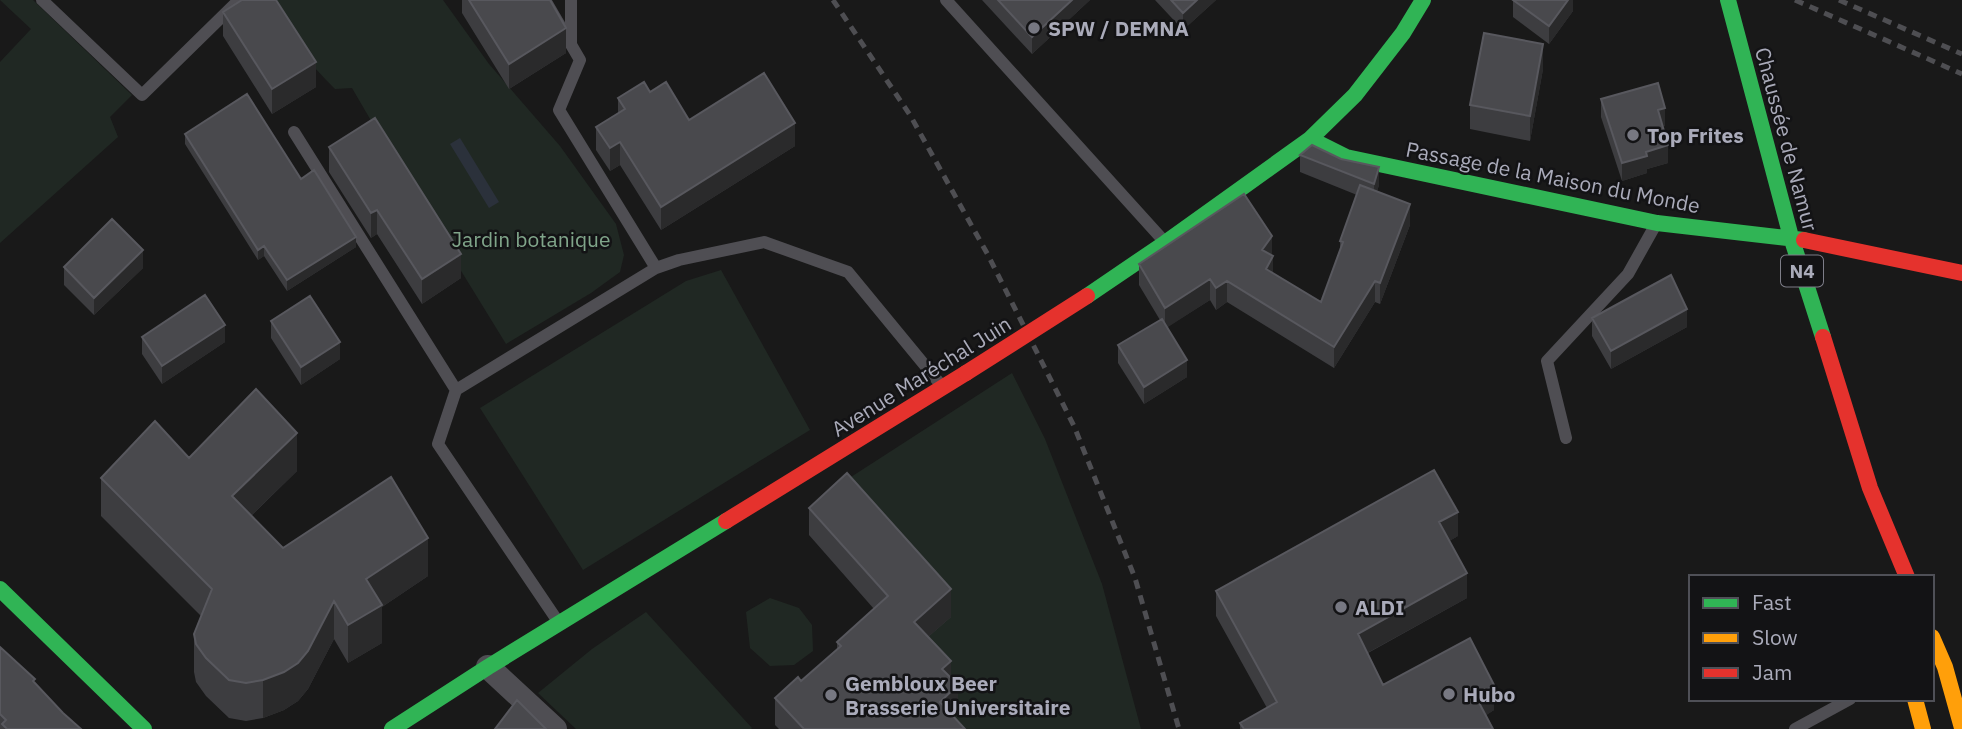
<svg xmlns="http://www.w3.org/2000/svg" width="1962" height="729" viewBox="0 0 1962 729" font-family="'IBM Plex Sans',sans-serif">
	<style>
		.green { fill: #202823 }
		.water { fill: #2b313b }
		.lines { fill: none; stroke-linecap: round; stroke-linejoin: round }
		.lane { stroke: #4f4e53; stroke-width: 12 }
		.street { stroke: #4f4e53; stroke-width: 24 }
		.fast { stroke: #30b455; stroke-width: 16 }
		.slow { stroke: #ff9f0a; stroke-width: 16 }
		.jam { stroke: #e5322d; stroke-width: 16 }
		.rail { stroke: #4e4e52; stroke-width: 5; stroke-dasharray: 9 7; stroke-linecap: butt }
		.jam-bridge { stroke: #e5322d; stroke-width: 16 }
		.wall { fill: #3d3d40 }
		.shaded-wall { fill: #2a2a2b }
		.building { fill: #49494d; stroke: #58585e; stroke-width: 2 }
		.poi-dot { fill: #777882; stroke: #131315; stroke-width: 2.5 }
		.labels { text-anchor: middle; dominant-baseline: central; stroke-width: 5; stroke-linejoin: round; paint-order: stroke }
		.shield { fill: #131315; stroke: #7d7d88; stroke-width: 2 }
		.shield-label { font-size: 19px; font-weight: bold; fill: #aaabba }
		.poi-label { font-size: 21px; font-weight: bold; fill: #aaabba; stroke: #131315; text-anchor: start }
		.street-label { font-size: 21px; fill: #aaabba; stroke: #131315 }
		.park-label { font-size: 21px; fill: #80a58a; stroke: #131315 }
	</style>
	<rect width="100%" height="100%" fill="#191919"/>
	<path class="green" d="M0,0H33L132,95L110,117L118,137L0,243V62L31,29Z
		M272,0H443L489,64L560,146L616,224L624,255L620,272L591,293L506,344L412,191L352,88L335,89C308,63 287,34 272,0Z
		M721,270L810,430L583,570L480,408L686,281Z
		M1012,373L1045,439L1102,584L1141,729H941L912,651L950,617L837,486Z
		M770,598L799,608L812,625L813,651L794,665L770,666L750,648L746,612Z
		M646,612L752,728L751,729H576L538,693L592,649Z"/>
	<path class="water" d="M460,138L499,202L489,208L450,144Z"/>
	<g class="lines">
		<path class="lane" d="M42,0L142,95L239,0
			M545,0L580,60L559,110L656,268
			M571,0V43
			M946,0L1163,240
			M294,132L456,390L438,444L559,623
			M456,390L656,268L679,260L764,242L848,272L941,385
			M1566,438L1547,361L1628,274L1656,224
			M1795,729L1850,699"/>
		<path class="street" d="M488,667L555,729"/>
		<path class="fast" d="M1728,0L1791,237L1823,337
			M1310,139L1346,157L1657,223L1804,240
			M1087,296L1165,243L1310,139L1355,95L1403,33L1423,0
			M0,589L144,729
			M392,729L488,667L726,521"/>
		<path class="slow" d="M1932,637L1945,667L1962,728
			M1915,699L1923,729"/>
		<path class="jam" d="M1804,240L1962,273
			M1823,337L1870,488L1907,577
			M726,521L966,373"/>
		<path class="rail" d="M833,0L910,115L988,255L1074,426L1135,578L1179,729
			M1795,0L1962,74
			M1839,0L1962,54"/>
		<path class="jam-bridge" d="M966,373L1087,296"/>
	</g>
	<path class="wall" d="M462,0H550L566,53L509,89L462,13Z
		M982,0H1090L1032,54Z
		M1155,0H1216L1183,30Z
		M1513,0H1573V11L1549,44L1513,17Z
		M223,12L316,87L272,114L223,36Z
		M1543,69L1530,141L1470,129V105Z
		M650,92L689,120L795,146L661,230L620,165L610,171L596,150V127L618,114V98Z
		M1601,99L1665,126H1663L1668,163L1647,169V173L1622,181L1601,117Z
		M185,134L301,179L356,247L287,291L264,256L258,260L185,144Z
		M329,147L461,278L422,304L377,234L371,238L329,172Z
		M1300,155L1379,185L1377,191L1410,225L1380,304L1375,302L1334,368L1227,302L1216,310L1210,300L1167,327L1187,377L1144,404L1118,363V345L1160,320L1139,285V264L1272,256L1273,273L1321,302L1340,252V241L1357,195L1300,172Z
		M64,267L143,268L94,315L64,285Z
		M1592,318L1687,327L1611,369L1592,336Z
		M271,321L340,359L301,385L271,338Z
		M142,337L225,342L162,384L142,354Z
		M189,458L297,471L251,516L283,548L428,576L382,607V643L348,663L334,639L308,689L298,701L284,710L263,718L246,721L229,718L206,696L196,682L194,672V634L201,616L101,516V478Z
		M809,508L951,617L928,637L951,677L958,712L954,717L965,729H779L775,725V698L801,681L837,649V642L874,609L809,535Z
		M1458,536L1449,541L1467,598L1368,653L1383,685L1494,710L1486,715L1493,729H1240V723L1267,708L1216,616V591Z
		M0,647L63,713L81,729H0Z"/>
	<path class="shaded-wall" d="M1072,0H1090L1032,54V37Z
		M1197,0H1216L1183,30V13Z
		M1568,0H1573V11L1549,44V26Z
		M566,28V53L509,89V64Z
		M1543,44V69L1530,141V116Z
		M316,62V87L272,114V89Z
		M1665,108V126L1658,128V110Z
		M795,123V146L661,230V207Z
		M620,142V165L610,171V148Z
		M1668,145V163L1647,169V173L1622,181V163L1646,152Z
		M1379,167V185L1374,202V184Z
		M1410,204V225L1380,304V283Z
		M377,210V234L371,238V213Z
		M1272,236V257L1262,250Z
		M356,237V247L287,291V280Z
		M264,246V256L258,260V250Z
		M143,250V268L94,315V298Z
		M461,254V278L422,304V279Z
		M1273,256V277L1266,269Z
		M1210,279V300L1165,329V308Z
		M1227,281V302L1216,310V288Z
		M1375,281V302L1334,368V347Z
		M1687,309V327L1611,369V351Z
		M225,325V342L162,384V366Z
		M340,342V359L301,385V367Z
		M1187,360V377L1144,404V387Z
		M297,433V471L232,534V496Z
		M1458,512V536L1439,547V522Z
		M428,538V576L382,607V643L348,663V625L366,579Z
		M1467,573V598L1358,658V634Z
		M951,589V617L914,649V622Z
		M334,601V639L308,689L298,701L284,710L263,718V680Z
		M951,661V689L942,669Z
		M958,685V712L940,729V702Z
		M1494,685V710L1476,722V697Z"/>
	<path class="building" d="M242,0H276L316,62L272,89L223,12Z
		M469,0H550L566,28L509,64Z
		M998,0H1072L1032,37Z
		M1171,0H1197L1183,13Z
		M1513,0H1568L1549,26Z
		M1484,33L1543,44L1530,116L1470,105Z
		M764,73L795,123L661,207L620,142L610,148L596,127L625,109L618,98L644,82L650,92L666,82L689,120Z
		M1658,83L1665,108L1658,110L1668,145L1646,152L1647,156L1622,163L1601,99Z
		M247,94L301,179L314,170L356,237L287,280L264,246L258,250L185,134Z
		M375,118L461,254L422,279L377,210L371,213L329,147Z
		M1312,145L1341,159L1379,167L1374,184L1300,155Z
		M1360,185L1410,204L1380,283L1375,281L1334,347L1227,281L1216,288L1210,279L1165,308L1139,264L1244,194L1272,236L1262,250L1273,256L1266,269L1321,302L1343,242L1340,241Z
		M112,219L143,250L94,298L64,267Z
		M1671,275L1687,309L1611,351L1592,318Z
		M205,295L225,325L162,366L142,337Z
		M310,296L340,342L301,367L271,321Z
		M1162,319L1187,360L1144,387L1118,345Z
		M256,389L297,433L232,496L283,548L391,477L428,538L366,579L382,605L348,625L334,601L308,651L298,663L284,672L263,680L246,683L229,680L206,658L196,644L194,634L212,589L101,478L155,421L189,458Z
		M1434,470L1458,512L1439,522L1467,573L1358,634L1383,685L1470,638L1494,685L1476,697L1493,729H1244L1240,723L1277,702L1216,591Z
		M847,473L951,589L914,622L951,661L942,669L958,685L940,702L965,729H804L775,698L798,677L801,681L841,646L837,642L888,596L809,508Z
		M0,647L35,679L33,681L63,713L81,729H7L2,724L6,720L0,714Z
		M517,700L546,729H495Z"/>
	<g class="poi-dot">
		<circle cx="1034" cy="28" r="7"/>
		<circle cx="1633" cy="135" r="7"/>
		<circle cx="1341" cy="607" r="7"/>
		<circle cx="1449" cy="694" r="7"/>
		<circle cx="831" cy="695" r="7"/>
	</g>
	<g class="labels">
		<rect class="shield" x="1781" y="255.5" width="42" height="31" rx="5"/>
		<g class="shield-label">
			<text x="1802" y="271">N4</text>
		</g>
		<g class="poi-label">
			<text x="1048" y="28">SPW / DEMNA</text>
			<text x="1647" y="135">Top Frites</text>
			<text x="1355" y="607">ALDI</text>
			<text x="845" y="683">Gembloux Beer<tspan x="845" dy="24">Brasserie Universitaire</tspan></text>
			<text x="1463" y="694">Hubo</text>
		</g>
		<g class="street-label">
			<text transform="translate(1787 139) rotate(75)">Chaussée de Namur</text>
			<text transform="translate(1553 177) rotate(11)">Passage de la Maison du Monde</text>
			<text transform="translate(921 376) rotate(-32)">Avenue Maréchal Juin</text>
		</g>
		<g class="park-label">
			<text x="531" y="239">Jardin botanique</text>
		</g>
	</g>
	<rect x="1689" y="575" width="245" height="126" fill="#131315" stroke="#4f5057" stroke-width="2"/>
	<rect x="1703" y="598" width="35" height="10" fill="#30b455" stroke="#4f5057" stroke-width="2"/>
	<text x="1752" y="610" font-size="21" fill="#aaabba">Fast</text>
	<rect x="1703" y="633" width="35" height="10" fill="#ff9f0a" stroke="#4f5057" stroke-width="2"/>
	<text x="1752" y="645" font-size="21" fill="#aaabba">Slow</text>
	<rect x="1703" y="668" width="35" height="10" fill="#e5322d" stroke="#4f5057" stroke-width="2"/>
	<text x="1752" y="680" font-size="21" fill="#aaabba">Jam</text>
</svg>
